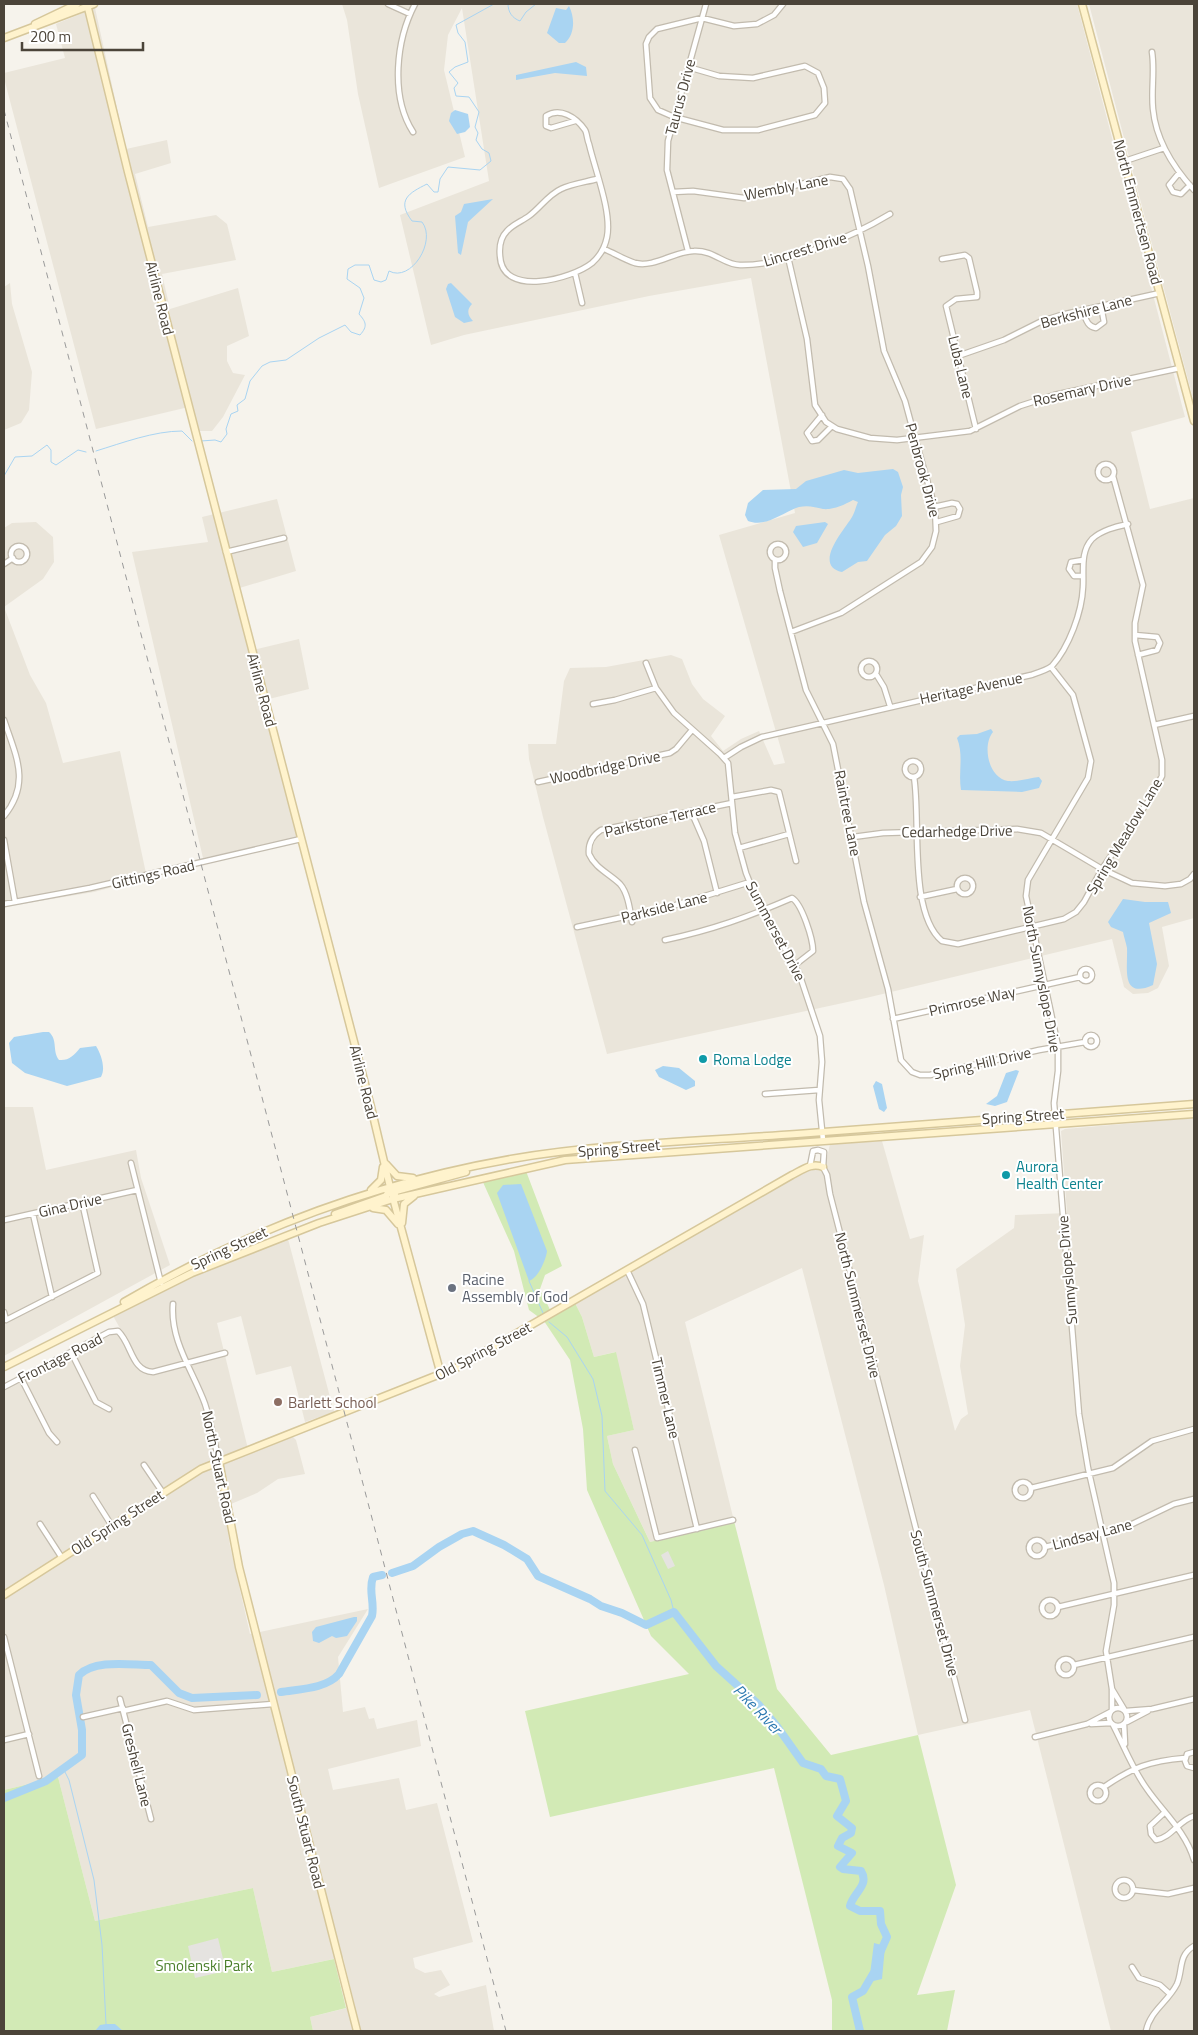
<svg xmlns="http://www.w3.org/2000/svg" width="1198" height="2035" viewBox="0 0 1198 2035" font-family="'Titillium Web',sans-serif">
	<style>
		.residential { fill: #eae5da }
		.green { fill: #d2eab5 }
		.parking { fill: #e5e3e0 }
		.water { fill: #a9d4f2 }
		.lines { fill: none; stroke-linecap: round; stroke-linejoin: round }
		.stream { stroke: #a9d4f2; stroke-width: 1 }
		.river { stroke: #a9d4f2; stroke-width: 8 }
		.street-casing { stroke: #c2bbae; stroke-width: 7 }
		.secondary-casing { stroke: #d6c79b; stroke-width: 9 }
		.street { stroke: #fff; stroke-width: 4.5 }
		.secondary { stroke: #fff3cd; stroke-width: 6 }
		.rail { stroke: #9a9a9a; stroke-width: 1; stroke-dasharray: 6 6; stroke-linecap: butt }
		.culture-dot { fill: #0f9aa8; stroke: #fff; stroke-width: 2 }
		.worship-dot { fill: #6b7280; stroke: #fff; stroke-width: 2 }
		.education-dot { fill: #8d6e63; stroke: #fff; stroke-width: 2 }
		.labels { text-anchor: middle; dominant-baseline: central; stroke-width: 4; stroke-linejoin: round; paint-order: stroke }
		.street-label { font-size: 15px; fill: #4b4439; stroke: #fff }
		.culture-label { font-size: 15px; fill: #0d838f; stroke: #fff; text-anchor: start }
		.worship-label { font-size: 15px; fill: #5b616d; stroke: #fff; text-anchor: start }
		.education-label { font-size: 15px; fill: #785e54; stroke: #fff; text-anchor: start }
		.park-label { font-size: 15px; fill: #4a7f2a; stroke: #fff }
		.water-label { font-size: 16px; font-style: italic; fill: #2e7ab2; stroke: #fff }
	</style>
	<rect width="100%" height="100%" fill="#f6f3ec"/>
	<path class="residential" d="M342,4H1077L1185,417L1131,432L1150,509L1194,498V918L1162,927L1169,966L1158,988L1148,993L1133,994L1124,987L1112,939L866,998L607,1054L543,817L529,759L528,744H556L564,681L570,668L606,667L671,655L682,659L692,684L703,699L725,716L711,736L723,751L741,739L759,731L774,765L785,763L719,535L795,513L751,278L649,296L464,335L431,345L400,215L489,181L462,8L448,35L444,70L465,157L379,188L358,94L347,20Z
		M1089,4H1194V402L1135,180Z
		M95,8L126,149L167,140L171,163L135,174L148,227L216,215L227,224L236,260L162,274L170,309L238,288L249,336L227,346V361L233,373L245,375L223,417L212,431H199L193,406L96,429L4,78V73L65,58L56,24Z
		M10,283L12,304L32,372L29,410L21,423L4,430V287Z
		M277,499L296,571L233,590L249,651L299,639L309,689L265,700L298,837L203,858L132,552L208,542L202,517Z
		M36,522L53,537L54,562L43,579L4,607L30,675L46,703L63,763L120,751L147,878L94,892L4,907V528L12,523Z
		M4,1107H33L46,1170L136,1150L141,1178L170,1265L4,1356Z
		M1194,1118V2031H1111L1030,1710L918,1735L884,1585L802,1268L685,1322L734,1521L650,1542L613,1464L607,1436L634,1430L615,1352L594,1357L582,1317L575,1303L768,1191L810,1169L819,1168L827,1158L830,1144L882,1141L910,1239L924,1235L918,1281L955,1431L961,1419L968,1414L960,1366L965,1325L956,1269L1014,1228L1015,1215L1067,1213L1061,1131L1065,1129Z
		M288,1239L334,1412L305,1422L291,1366L256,1375L241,1316L217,1323L249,1453L293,1437L296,1440L305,1474L278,1479L257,1493L231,1504L223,1501L230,1546L250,1634L368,1609L338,1657L343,1712L365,1707L369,1719L374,1718L377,1729L417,1720L421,1746L328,1769L333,1790L399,1778L406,1810L437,1803L473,1942L413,1958L415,1968L425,1973L441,1970L450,1985L434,1994L439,1997L486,1985L494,2031H313L310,2017L355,2006L343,1957L272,1972L253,1888L95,1921L58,1777L4,1790V1389L121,1330L112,1314L176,1283L250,1251Z"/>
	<path class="green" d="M526,1171L562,1266L545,1275L540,1289L553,1316L575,1303L582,1317L594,1357L616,1352L634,1430L607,1436L613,1464L648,1538L650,1542L734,1521L777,1689L831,1755L918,1735L956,1885L917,1995L955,1990L947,2031H832V2000L774,1768L550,1817L525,1711L689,1674L651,1636L587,1490L583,1429L570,1360L544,1321L529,1310L514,1251L482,1180Z
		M58,1777L95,1921L253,1888L272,1972L334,1959L346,2008L310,2017L313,2031H4V1790Z"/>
	<path class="parking" d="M668,1551L675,1566L668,1569L661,1555Z
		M218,1938L226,1971L195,1978L188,1946Z"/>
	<path class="water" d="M569,6C575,18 575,34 565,43H559L547,33L556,8L566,10Z
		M576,62L586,67L587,76L555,73L516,80V75Z
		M455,110L468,114L470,127L465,132L457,134L449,121L451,113Z
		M493,199L468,222L461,255L458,253L455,216L461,212L464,204Z
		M451,283L472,304C466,310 468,316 473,321L464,323L455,317L446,289L448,284Z
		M893,469L898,472L903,487L901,495L902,516L896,526L885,535L867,561L858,562L842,572C812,565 845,529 852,517C855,512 856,506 858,502L853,500C844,505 833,510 823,509C815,507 808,505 799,507C783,512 766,528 748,521L745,515L748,503L763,490L796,489L806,481L844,470L858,473Z
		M825,522L828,524L817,543L803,547L793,532L796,526Z
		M991,729L993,732C982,745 988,778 1008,781C1018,782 1029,778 1039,777L1042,781L1039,788L1022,792L961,790C958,772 964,756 957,738L960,735L977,734Z
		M1123,899L1145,902H1168L1171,913L1149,923L1157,964L1153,985C1120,1000 1128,967 1127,948C1126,943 1124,937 1123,932L1111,927L1108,922Z
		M43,1032H49C58,1040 52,1051 59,1060C69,1061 74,1055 80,1048L96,1046C101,1054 106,1068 101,1077L67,1086L25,1073L12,1063L9,1043L14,1037Z
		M663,1066L679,1068L695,1081V1086L686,1090L659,1077L655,1070Z
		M1016,1070L1019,1071L1007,1102L995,1106L986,1104L997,1096L1006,1073Z
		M876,1081L882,1084L887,1108L884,1112L879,1109L873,1086Z
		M521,1184L547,1251C546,1260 538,1278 529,1281L497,1193L503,1185Z
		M354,1617H357V1621L347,1636L336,1638L332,1636L319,1643L313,1641L312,1632L316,1627Z
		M874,1943L885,1946L882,1979L869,1982Z
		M106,2024H115L123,2031H95L100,2025Z"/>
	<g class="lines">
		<path class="stream" d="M508,4C508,12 512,18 520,21L526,12L536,4
			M201,441L215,440L221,442L227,434L226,429L231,414L238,411L237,405L245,399L250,381L262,366L270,362L286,360L319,338L345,325L351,332L360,335C368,326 366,322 359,314L364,298L360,288L347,279L348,269L355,265H369L374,280L381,282L386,280L389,271C411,283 437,241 422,222L412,221C396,200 409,193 427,184L434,192H438L440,179L448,167L480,170L491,161L489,153L482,149L476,140L478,133L475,127L479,112L469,97L456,96L454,88L458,83L449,72L455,67L468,62L465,42L458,33L456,25L494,4
			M96,451C122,443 154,431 182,431L192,441
			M4,476L15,457L32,456L47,445L51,450V462L56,465L78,450L86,452
			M4,477V482
			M529,1281L543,1313
			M549,1322L567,1337L593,1379L602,1416L605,1491L642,1535L671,1600L674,1612
			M64,1770L69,1780L94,1880L102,1945L106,2024"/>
		<path class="river" d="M392,1573L413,1566L439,1547L462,1534L473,1531L504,1545L527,1559L538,1576L590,1599L601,1606L622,1613L646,1625L674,1612L716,1666L759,1705L776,1725L803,1763L821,1769L826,1776L840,1779L846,1801L837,1816L852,1828L851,1833L842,1838L838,1846L852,1853L840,1867L843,1869L861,1871C870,1885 853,1893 850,1906L860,1911H880L881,1924L887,1937L880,1953
			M281,1692C299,1689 326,1689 339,1674L372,1616C375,1602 368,1591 373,1577L382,1575
			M4,1798L46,1781L82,1755V1730L76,1695L79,1675C95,1659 130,1665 151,1665L179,1693L192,1698L257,1695
			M860,2031L852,1997L863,1991L873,1974"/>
		<defs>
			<path id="street" d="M388,4L410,14
				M1152,52C1155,71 1151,90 1153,109C1156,141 1173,167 1194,190
				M688,67L719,76L753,78L805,66L818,73L824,88L825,103L815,115L758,130H723L674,117L658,110L650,98L646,44L649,37L657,29L702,18L734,26L757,24L774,15L783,4
				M575,121L551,128L546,126V116C560,107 576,117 585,130C587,133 587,140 589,144C595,170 612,212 607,237C605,247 600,256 592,263C572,279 502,298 500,256C499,246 500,238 507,231C512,225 522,221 529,216C540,208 548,195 561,189C571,184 586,182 597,179
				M413,132C390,96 396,40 415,4
				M1125,161L1164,148
				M1179,173L1169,185L1173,192L1181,194L1190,185
				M673,192L693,191L744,198L830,177L843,179L850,189L868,266L884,351L905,401L915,438L935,508L936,531L932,547L921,562L841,613L791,632
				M604,249C614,253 625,260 635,263C654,268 675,251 694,251C714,250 724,265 740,265C784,266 852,237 890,214
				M688,251L667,170L668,141L706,4
				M788,257L807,339L815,405L826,422L837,429L870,438L897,440L970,431L1020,406L1054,395L1180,368
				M942,259L965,255L969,258L977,292V297L956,299L946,306L976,429
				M575,273L582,303
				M1082,310C1086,318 1086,326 1096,328L1104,322L1101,306
				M958,356L1004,340L1042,321L1061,315L1160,293
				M822,415L807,433L812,441L818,440L832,426
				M1098 472a8 8 0 1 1 16 0a8 8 0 1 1-16 0Z
				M934,507L952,503L957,504L960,509L958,516L937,522
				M770 552a8 8 0 1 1 16 0a8 8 0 1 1-16 0Z
				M11 554a8 8 0 1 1 16 0a8 8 0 1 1-16 0Z
				M226,552L284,538
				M775,560V568L780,591L806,690L833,744L864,902L888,989L901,1060L912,1072L920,1075H930L1039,1050L1085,1042
				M4,564L13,558
				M1083,576H1074L1069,569L1071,562L1083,560
				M1135,635L1157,637L1160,643L1157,650L1138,655
				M861 669a8 8 0 1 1 16 0a8 8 0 1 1-16 0Z
				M646,663L656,688L674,713L720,754L728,763L735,833L746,873L756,898L799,973L820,1036L822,1062L819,1100L823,1140
				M1051,667L1073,695L1091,761L1088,778L1028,880L1026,896L1058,1046V1071L1054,1103L1079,1414L1088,1468L1114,1583V1605L1106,1651L1112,1689V1710
				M876,674L884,687L890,706
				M593,704L615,700L656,688
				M4,720C16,756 31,783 4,816
				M1154,725L1194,716
				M724,758L741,747L762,737L1031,675C1037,673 1047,670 1052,666C1069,647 1082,612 1083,587C1084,571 1080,552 1092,539C1102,530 1115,527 1128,524
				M905 769a8 8 0 1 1 16 0a8 8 0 1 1-16 0Z
				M914,777C921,819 908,913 942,941L958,944L1064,919L1076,912L1084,902L1102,869L1149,800L1162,776V760L1135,641V623L1143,585L1113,476
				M538,782L670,753L676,749L692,730
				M732,797L771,790L779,792L796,861
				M691,811L704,841L717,893
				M853,837L883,833L1017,829L1041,833L1102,869L1132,883L1165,886L1181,884L1190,879L1194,874
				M4,840L15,902
				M739,848L789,834
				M957 886a8 8 0 1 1 16 0a8 8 0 1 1-16 0Z
				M920,897L957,889
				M4,904L90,888L301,839
				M632,922C630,910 628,893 620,884C610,874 595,868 589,854C588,843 592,836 601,830L732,803
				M577,927L666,908L750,882
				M665,940C712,930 748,917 792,898C802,904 813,939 813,951L795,965
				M1080 975a6 6 0 1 1 12 0a6 6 0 1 1-12 0Z
				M893,1019L1080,977
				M1085 1041a6 6 0 1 1 12 0a6 6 0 1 1-12 0Z
				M765,1094L819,1090
				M131,1163L161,1283
				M810,1166L813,1151L818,1150L824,1152L823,1167L827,1175L830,1194L965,1720
				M33,1214L52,1297
				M4,1220L137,1190
				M627,1270L643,1304L697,1529
				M173,1304C170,1341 193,1371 205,1404C211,1422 214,1442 219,1461
				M4,1312L6,1320L98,1273L82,1202
				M71,1352L96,1402L109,1409
				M21,1378L49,1433L57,1442
				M4,1387L109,1332L118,1331C132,1344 131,1371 153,1372L225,1353
				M635,1450L657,1538L733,1520
				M144,1465L163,1493
				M1015 1490a8 8 0 1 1 16 0a8 8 0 1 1-16 0Z
				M1031,1488L1113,1468L1152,1441L1194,1429
				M93,1496L112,1526
				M40,1524L62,1558
				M1029 1548a8 8 0 1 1 16 0a8 8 0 1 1-16 0Z
				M1045,1547L1126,1527L1174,1504L1194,1499
				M1042 1608a8 8 0 1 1 16 0a8 8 0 1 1-16 0Z
				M1058,1607L1194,1575
				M4,1637L39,1776
				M1058 1667a8 8 0 1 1 16 0a8 8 0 1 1-16 0Z
				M1074,1665L1194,1637
				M1112,1689L1124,1709
				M120,1699L151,1819
				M1109 1717a9 9 0 1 1 18 0a9 9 0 1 1-18 0Z
				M123,1711L167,1701L194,1710L273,1704
				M1126,1711L1152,1709L1194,1699
				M83,1717L123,1708
				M1127,1722L1148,1711
				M1091,1724L1111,1723
				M1124,1724L1125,1744
				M1113,1725C1124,1746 1133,1770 1147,1789C1163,1812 1186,1832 1194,1860
				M1035,1737L1087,1724L1110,1712
				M4,1740L29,1734
				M1194,1752L1187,1754L1185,1761L1187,1766L1194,1768
				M1090 1793a8 8 0 1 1 16 0a8 8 0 1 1-16 0Z
				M1104,1787C1133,1767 1150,1761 1185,1758
				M1165,1812L1150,1826L1151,1834L1156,1840C1171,1838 1179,1820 1194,1816
				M1115 1889a9 9 0 1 1 18 0a9 9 0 1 1-18 0Z
				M1133,1890L1168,1894L1194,1888
				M1132,1967L1139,1978L1160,1985L1170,1994
				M1146,2031C1150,2011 1168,2002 1177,1984C1183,1970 1178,1955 1194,1946"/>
			<path id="secondary" d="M87,4L128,172L371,1107L390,1187L441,1375
				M1082,4L1194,421
				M35,24L77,4
				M4,38L94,4
				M386,1164L397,1176L413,1178
				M371,1190L381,1180L383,1167
				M393,1198L396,1191L466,1172
				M373,1208L386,1210L398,1224
				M335,1214L386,1196L390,1189
				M402,1223L404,1204L414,1196
				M124,1302C244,1232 374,1183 511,1159C605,1143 702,1141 797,1134C930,1123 1062,1113 1194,1104
				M4,1367L192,1273L319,1223L393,1199L565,1160L1194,1114
				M219,1461L239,1567L357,2031
				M4,1595L201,1469L458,1367L792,1175C802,1170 812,1162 823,1167"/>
		</defs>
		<use href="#street" class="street-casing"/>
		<use href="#secondary" class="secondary-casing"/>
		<use href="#street" class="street"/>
		<use href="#secondary" class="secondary"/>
		<path class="rail" d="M4,110L506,2031"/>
	</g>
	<g class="culture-dot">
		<circle cx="703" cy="1059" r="5"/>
		<circle cx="1006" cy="1175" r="5"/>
	</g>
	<circle class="worship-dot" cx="452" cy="1288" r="5"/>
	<circle class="education-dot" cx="278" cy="1402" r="5"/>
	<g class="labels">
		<g class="street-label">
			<text transform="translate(680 97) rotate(-75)">Taurus Drive</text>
			<text transform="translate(786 187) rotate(-11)">Wembly Lane</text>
			<text transform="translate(1138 212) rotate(75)">North Emmertsen Road</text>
			<text transform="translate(805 249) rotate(-17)">Lincrest Drive</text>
			<text transform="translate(160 298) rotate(76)">Airline Road</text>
			<text transform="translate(1086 311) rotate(-15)">Berkshire Lane</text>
			<text transform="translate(961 367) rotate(76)">Luba Lane</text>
			<text transform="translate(1082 390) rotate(-13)">Rosemary Drive</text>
			<text transform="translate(923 470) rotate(75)">Penbrook Drive</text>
			<text transform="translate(971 688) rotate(-12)">Heritage Avenue</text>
			<text transform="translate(262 690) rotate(75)">Airline Road</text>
			<text transform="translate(605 767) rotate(-12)">Woodbridge Drive</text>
			<text transform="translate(848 813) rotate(79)">Raintree Lane</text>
			<text transform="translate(660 819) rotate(-13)">Parkstone Terrace</text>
			<text transform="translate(957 831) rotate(-1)">Cedarhedge Drive</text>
			<text transform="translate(1124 836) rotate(-59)">Spring Meadow Lane</text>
			<text transform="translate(153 874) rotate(-13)">Gittings Road</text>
			<text transform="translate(664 907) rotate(-14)">Parkside Lane</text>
			<text transform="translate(776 931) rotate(62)">Summerset Drive</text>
			<text transform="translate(1042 979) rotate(79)">North Sunnyslope Drive</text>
			<text transform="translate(972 1001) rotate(-13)">Primrose Way</text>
			<text transform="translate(982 1063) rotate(-13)">Spring Hill Drive</text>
			<text transform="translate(364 1082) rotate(76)">Airline Road</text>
			<text transform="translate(1023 1116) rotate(-4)">Spring Street</text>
			<text transform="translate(619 1148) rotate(-5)">Spring Street</text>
			<text transform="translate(70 1205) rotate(-13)">Gina Drive</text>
			<text transform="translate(229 1248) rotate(-25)">Spring Street</text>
			<text transform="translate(1067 1270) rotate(-95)">Sunnyslope Drive</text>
			<text transform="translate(858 1305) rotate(76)">North Summerset Drive</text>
			<text transform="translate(483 1351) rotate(-28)">Old Spring Street</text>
			<text transform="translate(60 1358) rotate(-27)">Frontage Road</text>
			<text transform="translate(666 1398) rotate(77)">Timmer Lane</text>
			<text transform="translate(219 1467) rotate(78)">North Stuart Road</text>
			<text transform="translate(117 1522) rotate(-33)">Old Spring Street</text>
			<text transform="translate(1092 1534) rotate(-15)">Lindsay Lane</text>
			<text transform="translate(935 1603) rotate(75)">South Summerset Drive</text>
			<text transform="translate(137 1765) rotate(76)">Greshell Lane</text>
			<text transform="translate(306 1832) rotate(76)">South Stuart Road</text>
		</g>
		<g class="culture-label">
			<text x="713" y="1059">Roma Lodge</text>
			<text x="1016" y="1166">Aurora<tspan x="1016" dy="17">Health Center</tspan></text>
		</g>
		<g class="worship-label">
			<text x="462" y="1279">Racine<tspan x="462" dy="17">Assembly of God</tspan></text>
		</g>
		<g class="education-label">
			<text x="288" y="1402">Barlett School</text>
		</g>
		<g class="park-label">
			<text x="204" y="1965">Smolenski Park</text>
		</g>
		<g class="water-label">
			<text transform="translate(758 1709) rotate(46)">Pike River</text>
		</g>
	</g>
	<rect width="1198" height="2035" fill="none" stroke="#4b4439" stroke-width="10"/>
	<path d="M22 42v8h121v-8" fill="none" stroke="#4b4439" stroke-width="2.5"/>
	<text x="30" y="42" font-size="15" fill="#4b4439" stroke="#ffffff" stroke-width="4" paint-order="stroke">200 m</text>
</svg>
